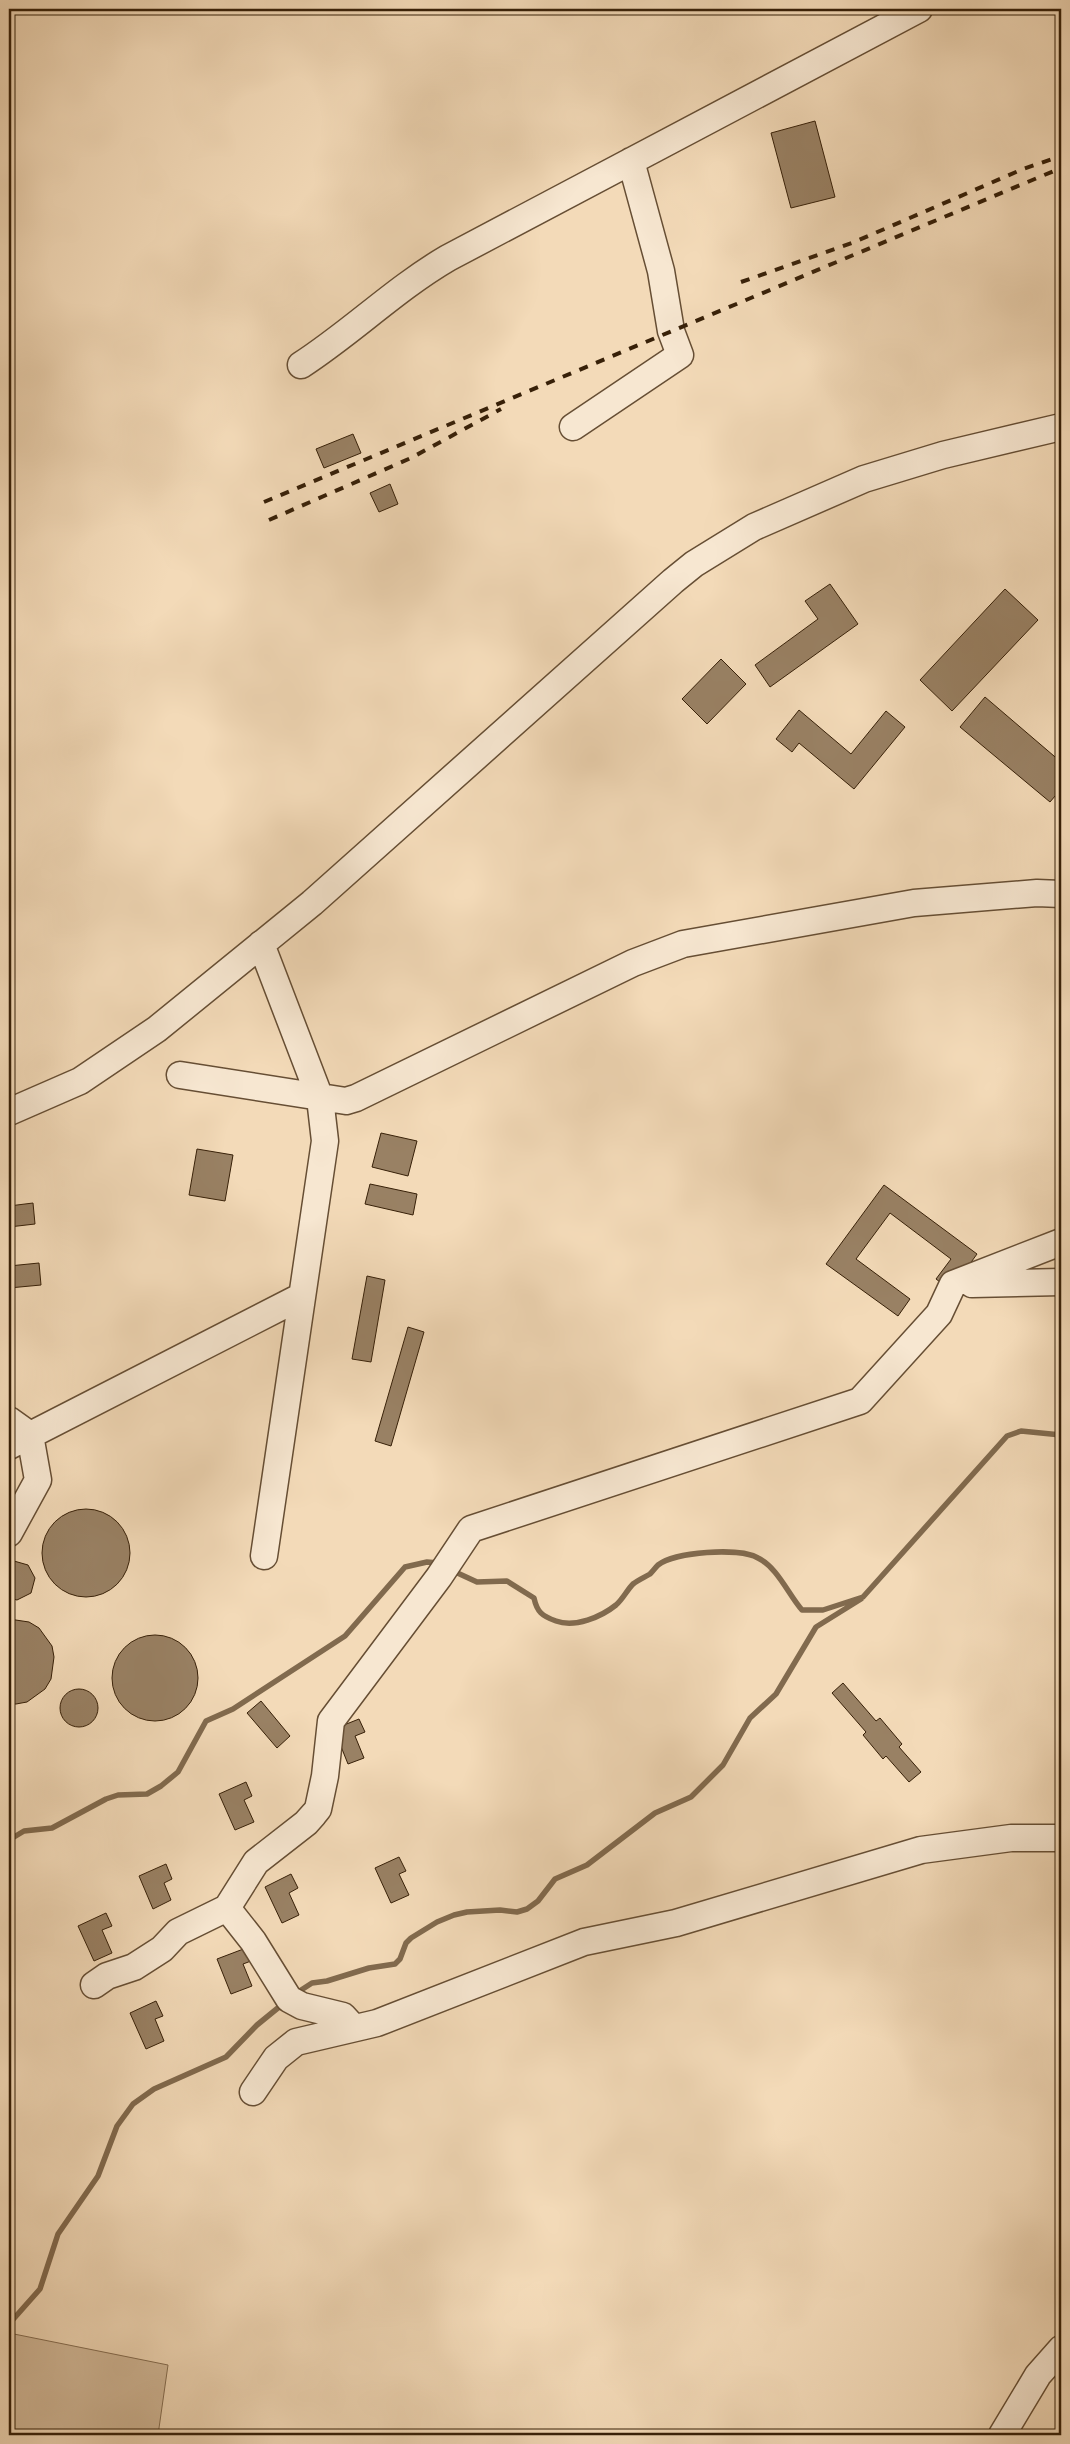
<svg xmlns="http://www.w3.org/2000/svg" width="1070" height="2444" viewBox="0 0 1070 2444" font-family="Cardo,serif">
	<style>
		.green { fill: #d3ba9a; stroke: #856d51 }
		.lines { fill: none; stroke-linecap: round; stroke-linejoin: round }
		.stream { stroke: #816a4e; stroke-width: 5.5 }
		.building { fill: #998164; stroke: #372008 }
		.minor-casing { stroke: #664e34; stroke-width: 29 }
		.minor { stroke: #f7e7d1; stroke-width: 26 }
		.rail { stroke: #372008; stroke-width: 4; stroke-dasharray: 9 9; stroke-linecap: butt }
	</style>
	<rect width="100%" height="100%" fill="#f3dab8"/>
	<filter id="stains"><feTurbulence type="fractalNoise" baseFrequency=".004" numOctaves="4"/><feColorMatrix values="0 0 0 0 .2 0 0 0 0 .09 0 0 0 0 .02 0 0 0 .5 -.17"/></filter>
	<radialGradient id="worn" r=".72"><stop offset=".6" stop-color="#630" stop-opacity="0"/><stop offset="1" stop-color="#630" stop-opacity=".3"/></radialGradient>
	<path class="green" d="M9,2333L168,2365L158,2435H9Z"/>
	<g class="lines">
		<path class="stream" d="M451,1570L477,1582L507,1581L534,1598C537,1612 542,1616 556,1621C575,1628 601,1617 616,1605C623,1599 627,1590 633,1584C638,1580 645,1577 650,1574C653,1571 655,1568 658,1565C675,1552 738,1547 758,1558C778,1568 788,1594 802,1610H823L863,1597L1007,1436L1021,1431L1061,1435
			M9,1840L24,1831L52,1828L106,1799L118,1795L147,1794L161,1786L178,1772L206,1721L233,1709L345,1636L405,1567L427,1562L439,1563
			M295,1994L312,1983L327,1981L369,1968L395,1964L400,1959L406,1943L411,1938L437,1922L454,1915L467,1912L500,1910L517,1912L527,1909L538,1901L555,1879L587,1865L655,1813L691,1797L723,1765L750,1718L776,1694L816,1627L861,1599
			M9,2324L40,2289L58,2234L98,2176L117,2126L133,2104L154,2089L226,2057L257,2025L284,2003"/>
	</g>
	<path class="building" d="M815,121L835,197L791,208L771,133Z
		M353,434L361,453L324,468L316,449Z
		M390,484L398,504L379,512L370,493Z
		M830,584L858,624L770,687L755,665L818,619L805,601Z
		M1005,589L1038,620L952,711L920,680Z
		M721,659L746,684L707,724L682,699Z
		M985,697L1061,762V789L1050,802L960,727Z
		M799,710L851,754L886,711L905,727L854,789L799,743L792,752L776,739Z
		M381,1133L417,1141L408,1176L372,1167Z
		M197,1149L233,1155L225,1201L189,1195Z
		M370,1184L417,1194L413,1215L365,1204Z
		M884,1185L977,1254L951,1290L936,1279L951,1259L890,1213L856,1259L910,1299L898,1316L826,1264Z
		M33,1203L35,1224L9,1227V1206Z
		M39,1263L41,1285L9,1288V1266Z
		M367,1276L385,1280L371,1362L352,1359Z
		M408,1327L424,1332L391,1446L375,1441Z
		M42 1553a44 44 0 1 1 88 0a44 44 0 1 1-88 0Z
		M14,1561L28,1565L35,1578L31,1593L17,1600L9,1598V1562Z
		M9,1619L29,1622L39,1628L52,1646L54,1657L51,1679L45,1689L27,1702L16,1704H9Z
		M112 1678a43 43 0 1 1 86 0a43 43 0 1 1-86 0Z
		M843,1683L876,1721L880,1718L902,1744L899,1747L921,1772L909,1782L886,1756L883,1759L863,1735L866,1732L832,1693Z
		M60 1708a19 19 0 1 1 38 0a19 19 0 1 1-38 0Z
		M261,1701L290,1736L277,1748L247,1713Z
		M359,1719L365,1732L355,1736L364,1758L348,1764L334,1729Z
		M246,1782L252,1796L244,1800L254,1822L235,1830L219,1794Z
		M399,1857L406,1871L399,1874L409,1895L391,1903L375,1868Z
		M166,1864L172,1879L164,1883L171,1900L153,1909L139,1876Z
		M291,1874L298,1888L289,1893L299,1915L282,1923L265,1887Z
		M106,1913L112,1926L102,1930L112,1953L94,1961L78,1926Z
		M246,1948L251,1961L243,1964L252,1986L231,1994L217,1959Z
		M156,2001L163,2016L155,2019L164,2041L146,2049L130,2013Z"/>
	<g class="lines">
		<defs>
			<path id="minor" d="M301,365C352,332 395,289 448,258L919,9
				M573,427L680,355L671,331L661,271L631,161
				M261,944L320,1098L325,1141L264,1556
				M180,1075L346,1101L356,1098L633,963L683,944L914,903L1037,893L1061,894
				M9,1112L80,1081L157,1029L312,903L673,581L694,564L754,527L864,479L943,455L1061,427
				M972,1284L1061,1282
				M9,1420L30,1435L38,1480L9,1533
				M9,1446L302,1296
				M227,1908L253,1941L289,1999L302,2006L343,2016L354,2028
				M94,1985L107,1976L134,1967L162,1949L178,1932L227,1908L256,1862L306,1823L314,1814L318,1809L325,1776L331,1721L439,1577L471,1529L860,1401L939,1314L953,1284L1061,1242
				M253,2092L276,2058L296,2042L377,2023L584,1942L676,1923L921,1850L1011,1838H1061
				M1002,2435L1038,2375L1061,2349"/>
		</defs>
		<use href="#minor" class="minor-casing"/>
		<use href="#minor" class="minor"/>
		<path class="rail" d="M741,282L852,243L1023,169L1061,156
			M264,502L1061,168
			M269,520L411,458L501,409"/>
	</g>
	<rect width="1070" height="2444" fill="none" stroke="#f3dab8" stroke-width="30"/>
	<rect x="10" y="10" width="1050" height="2424" fill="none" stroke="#372008" stroke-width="2.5"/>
	<rect x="15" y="15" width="1040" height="2414" fill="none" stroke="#372008"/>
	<rect width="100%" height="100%" filter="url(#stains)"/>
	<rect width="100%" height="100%" fill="url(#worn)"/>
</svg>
